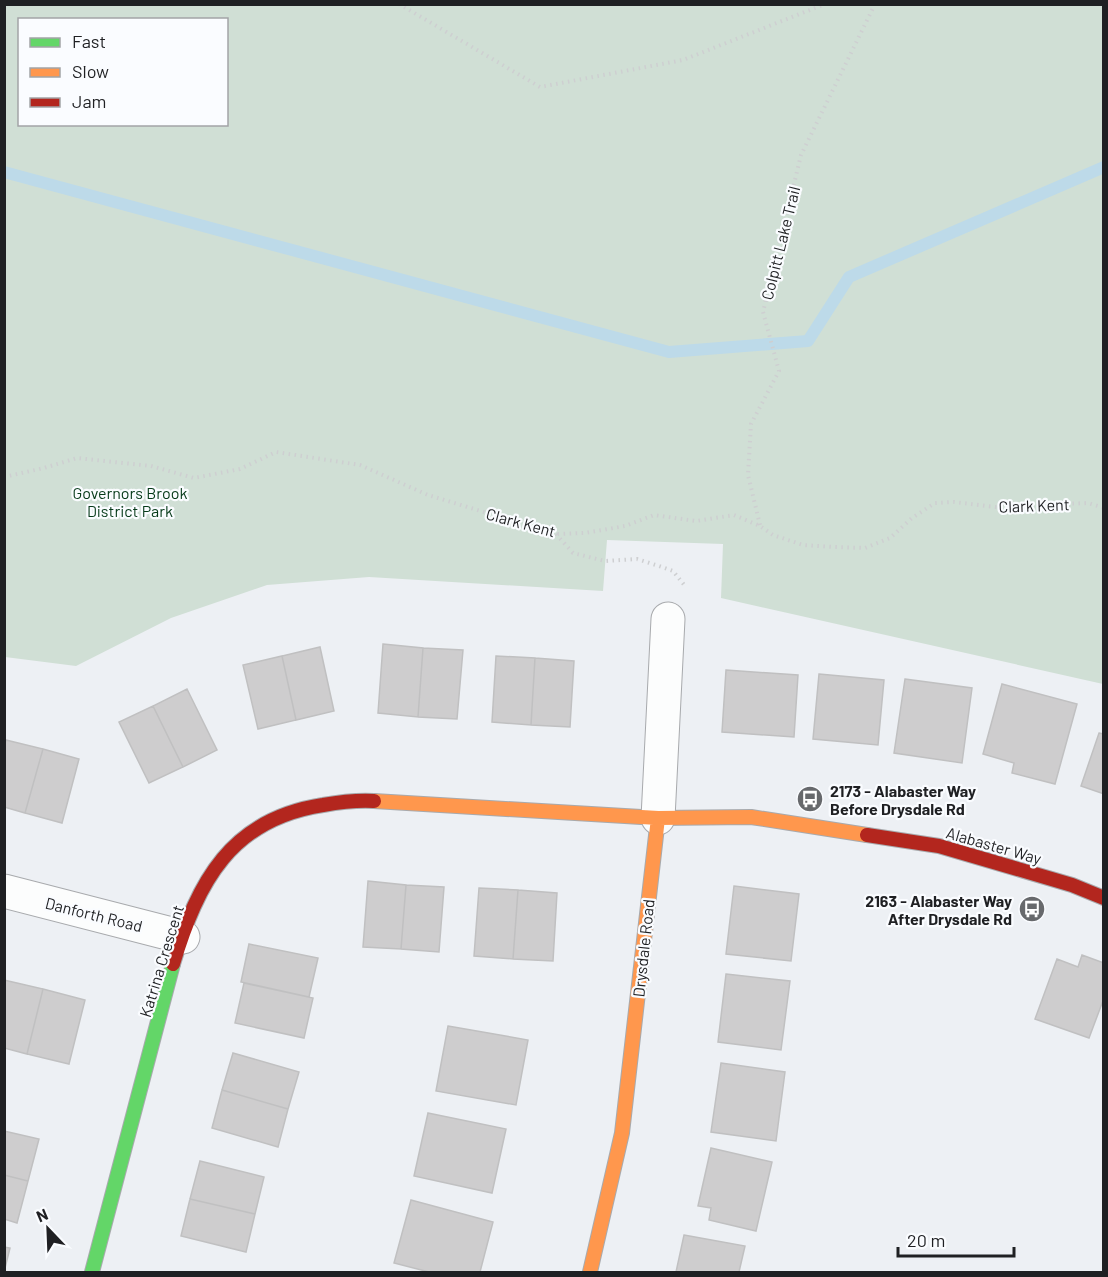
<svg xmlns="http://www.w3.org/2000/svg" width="1108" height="1277" viewBox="0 0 1108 1277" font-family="Barlow,sans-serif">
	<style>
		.green { fill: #d0dfd5; fill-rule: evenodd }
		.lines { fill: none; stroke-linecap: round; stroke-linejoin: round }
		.stream { stroke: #bddae9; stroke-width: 12 }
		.building { fill: #cecdce; stroke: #c0c0c1; stroke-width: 1.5 }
		.street-casing { stroke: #a8aaad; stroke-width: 35 }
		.fast-casing { stroke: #a8aaad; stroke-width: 16 }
		.slow-casing { stroke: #a8aaad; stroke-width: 16 }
		.jam-casing { stroke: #a8aaad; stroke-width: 16 }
		.path { stroke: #cecfd1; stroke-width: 4; stroke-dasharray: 1.5 4.5; stroke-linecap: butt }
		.street { stroke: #fcfdfd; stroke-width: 33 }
		.fast { stroke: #63d668; stroke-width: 14 }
		.slow { stroke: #ff974d; stroke-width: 14 }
		.jam { stroke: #b3261e; stroke-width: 14 }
		.labels { text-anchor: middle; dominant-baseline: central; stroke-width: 4.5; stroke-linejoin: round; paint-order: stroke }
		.street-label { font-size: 16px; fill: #1f2023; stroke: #fafcff }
		.park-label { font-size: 16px; fill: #063a19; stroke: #fafcff }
		.poi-label { font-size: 16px; font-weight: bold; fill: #1f2023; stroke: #fafcff; text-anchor: start }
	</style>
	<rect width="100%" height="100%" fill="#edf0f4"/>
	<path class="green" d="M4,5H1103V684L721,598L723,544L607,540L603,591L369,577L267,585L171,618L76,666L5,657ZM20,20H226V124H20Z"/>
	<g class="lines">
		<path class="stream" d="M4,172L669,352L808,341L849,277L1104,167"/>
	</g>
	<path class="building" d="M383,644L423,648L418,717L378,713Z
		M320,647L334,711L296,720L282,656Z
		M423,648L463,650L457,719L418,717Z
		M282,656L296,720L258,729L243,665Z
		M496,656L535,658L531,725L492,722Z
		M535,658L574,661L570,727L531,725Z
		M726,670L798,675L794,737L722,732Z
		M819,674L884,680L878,745L813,739Z
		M905,679L972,688L962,763L894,753Z
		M1002,684L1077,704L1055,784L1012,773L1014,763L983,754Z
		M187,689L217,750L183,767L153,706Z
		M153,706L183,767L149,783L119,722Z
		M1099,733L1104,734V794L1081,786Z
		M6,740L43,749L25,813L4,807V747Z
		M43,749L79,759L62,823L25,813Z
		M368,881L406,885L401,949L363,947Z
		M406,885L444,887L439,952L401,949Z
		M734,886L799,894L791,961L726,954Z
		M479,888L518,890L513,959L474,956Z
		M518,890L557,893L553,961L513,959Z
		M249,944L318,958L309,997L241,982Z
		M1082,955L1104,963V998L1089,1038L1035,1019L1057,959L1078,967Z
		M726,974L790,981L781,1050L718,1042Z
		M4,980L43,989L27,1054L4,1048Z
		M244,983L313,998L304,1038L235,1023Z
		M43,989L85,1000L69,1064L27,1054Z
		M448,1026L528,1040L516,1105L436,1091Z
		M233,1053L299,1072L288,1109L222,1090Z
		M721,1063L785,1072L776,1141L711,1132Z
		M222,1090L288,1109L278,1147L212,1128Z
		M428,1113L506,1129L492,1193L414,1176Z
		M4,1131L39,1139L28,1181L4,1175Z
		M711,1148L772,1162L756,1231L709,1220L711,1208L698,1206Z
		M200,1161L264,1177L255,1214L190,1199Z
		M4,1175L28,1181L17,1223L4,1219Z
		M190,1199L255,1214L246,1252L181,1236Z
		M411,1200L493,1222L480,1272H429L394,1263Z
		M684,1235L745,1246L739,1272H676Z
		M4,1247L10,1248L4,1272Z"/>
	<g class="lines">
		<defs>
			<path id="street" d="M658,818L668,619
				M4,891L183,937"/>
			<path id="fast" d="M92,1272L173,964"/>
			<path id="slow" d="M374,801L658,818L751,817L867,835
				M590,1272L622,1133L658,818"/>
			<path id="jam" d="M867,835L939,846L1072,885L1104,898
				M173,964C198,881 231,819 323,805C340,802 357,800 374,801"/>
		</defs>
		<use href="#street" class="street-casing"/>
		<use href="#fast" class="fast-casing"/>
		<use href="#slow" class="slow-casing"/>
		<use href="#jam" class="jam-casing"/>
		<path class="path" d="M399,4L540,87L683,60L825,4
			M4,477L44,468L77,458L151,466L194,478L240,469L276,452L360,465L428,495L556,534L585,533L625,526L654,515L696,521L734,515L760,526L773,535L803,545L833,547L865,548L890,538L912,518L935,503L954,502L1012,509L1038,505L1088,503L1104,508
			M760,525L748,475L751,424L779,371L763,312L801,155L875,4
			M556,534L573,553L605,561L637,559L659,566L673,571L685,586"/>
		<use href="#street" class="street"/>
		<use href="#fast" class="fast"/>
		<use href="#slow" class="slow"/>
		<use href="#jam" class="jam"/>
	</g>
	<defs>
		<symbol id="bus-disc" viewBox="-11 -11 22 22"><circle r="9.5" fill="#67696c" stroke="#fafcff"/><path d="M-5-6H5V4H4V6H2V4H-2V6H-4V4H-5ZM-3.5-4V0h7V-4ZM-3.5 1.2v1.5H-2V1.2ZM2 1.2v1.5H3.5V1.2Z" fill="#fff"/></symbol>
	</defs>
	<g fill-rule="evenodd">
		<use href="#bus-disc" x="795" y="784" width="30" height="30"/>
		<use href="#bus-disc" x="1017" y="894" width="30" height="30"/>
	</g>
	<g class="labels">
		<g class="street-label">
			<text transform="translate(780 243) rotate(-76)">Colpitt Lake Trail</text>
			<text transform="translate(1034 505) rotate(-2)">Clark Kent</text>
			<text transform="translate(521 522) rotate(15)">Clark Kent</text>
			<text transform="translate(994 845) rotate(16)">Alabaster Way</text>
			<text transform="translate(94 914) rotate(14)">Danforth Road</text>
			<text transform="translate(643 948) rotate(-84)">Drysdale Road</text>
			<text transform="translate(161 961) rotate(-73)">Katrina Crescent</text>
		</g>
		<g class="park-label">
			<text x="130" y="492">Governors Brook<tspan x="130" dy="18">District Park</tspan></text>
		</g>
		<g class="poi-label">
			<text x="830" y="790">2173 - Alabaster Way<tspan x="830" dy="18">Before Drysdale Rd</tspan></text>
			<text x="1012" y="900" text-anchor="end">2163 - Alabaster Way<tspan x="1012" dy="18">After Drysdale Rd</tspan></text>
		</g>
	</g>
	<rect width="1108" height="1277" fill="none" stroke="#1f2023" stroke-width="12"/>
	<rect x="18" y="18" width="210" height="108" fill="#fafcff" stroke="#a2a4a7" stroke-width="1.5"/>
	<rect x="30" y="38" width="30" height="9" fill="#63d668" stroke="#a2a4a7" stroke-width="1.5"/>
	<text x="72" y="48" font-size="18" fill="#1f2023">Fast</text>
	<rect x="30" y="68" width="30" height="9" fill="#ff974d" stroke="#a2a4a7" stroke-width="1.5"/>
	<text x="72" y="78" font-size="18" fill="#1f2023">Slow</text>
	<rect x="30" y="98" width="30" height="9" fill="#b3261e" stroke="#a2a4a7" stroke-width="1.5"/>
	<text x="72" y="108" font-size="18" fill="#1f2023">Jam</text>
	<g transform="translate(48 1229) rotate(337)" stroke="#fafcff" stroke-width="4.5" paint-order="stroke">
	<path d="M0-4.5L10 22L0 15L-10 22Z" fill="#1f2023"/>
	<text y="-9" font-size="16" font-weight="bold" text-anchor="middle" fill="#1f2023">N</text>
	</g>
	<path d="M898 1247v9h116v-9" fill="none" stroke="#1f2023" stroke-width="3"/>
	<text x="907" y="1247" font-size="18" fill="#1f2023" stroke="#fafcff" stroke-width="4.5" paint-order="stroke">20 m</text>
</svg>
